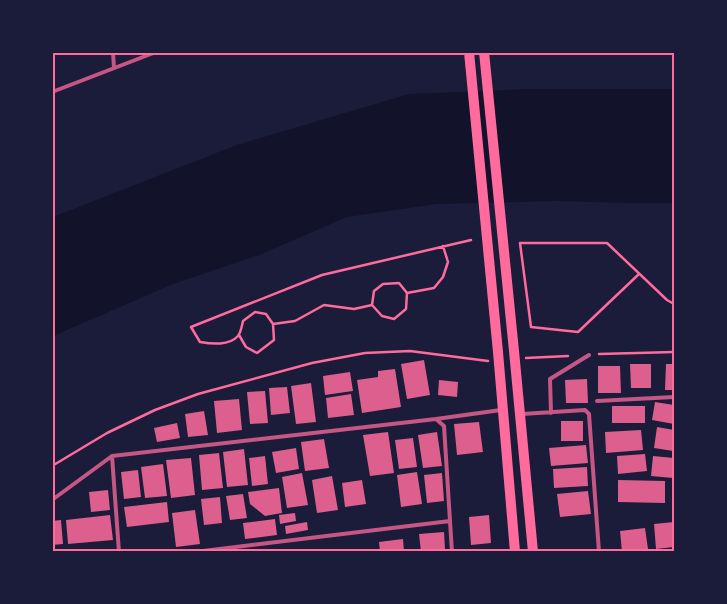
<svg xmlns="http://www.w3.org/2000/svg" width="727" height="604" viewBox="0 0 727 604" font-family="Cabin,sans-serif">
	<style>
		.water { fill: #12122b }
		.building { fill: #dd5f8e }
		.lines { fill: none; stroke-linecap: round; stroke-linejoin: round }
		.path { stroke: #ff6b9d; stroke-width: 2.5 }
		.service { stroke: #c65784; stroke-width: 4 }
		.secondary { stroke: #ff6b9d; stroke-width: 10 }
		.neatline { fill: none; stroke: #ff6b9d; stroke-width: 2 }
	</style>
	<rect width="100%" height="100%" fill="#1b1b3a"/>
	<path class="water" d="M532,89H674V203H633L556,201L436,204L347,217L259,255L173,284L53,336V217L237,145L409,94Z"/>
	<path class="building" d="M424,360L430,395L407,399L401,364Z
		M630,364H651V388H631Z
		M666,364H674V390H665Z
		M598,366H620L621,393H598Z
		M395,369L401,407L362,413L357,380L378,377V371Z
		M350,372L353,391L325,395L323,376Z
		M587,379L588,403H566L565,380Z
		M439,380L458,382L457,397L438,395Z
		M311,383L316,422L296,424L291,386Z
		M287,387L290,413L271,415L269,388Z
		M265,391L268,423L250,424L247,392Z
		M351,394L354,415L328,418L326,398Z
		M239,399L242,430L217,433L214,401Z
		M655,402L674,405V424L652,420Z
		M612,406H645V423H612Z
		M204,411L208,435L188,437L185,414Z
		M561,421H583V441H561Z
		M479,422L483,452L457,455L454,424Z
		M177,423L180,438L157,442L154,428Z
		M657,427L674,430L673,451L654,448Z
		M641,430L643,450L606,453L605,432Z
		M388,432L394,473L370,476L363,435Z
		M437,432L442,466L423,468L418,435Z
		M413,438L417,467L399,469L395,440Z
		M324,439L329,468L305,471L301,442Z
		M586,445L588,463L551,466L549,448Z
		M296,448L299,469L276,473L272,452Z
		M244,449L248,485L227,487L223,452Z
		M219,453L223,488L202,490L199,455Z
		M645,454L647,471L618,474L617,456Z
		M265,456L268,484L252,486L249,458Z
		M653,456L674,458L673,478L651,476Z
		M191,458L195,495L171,498L166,460Z
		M163,464L167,496L145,498L141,467Z
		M587,467L588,486L554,488L553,469Z
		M138,470L141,497L124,499L121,472Z
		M417,472L422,504L401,507L397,475Z
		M302,473L308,505L287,508L282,477Z
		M442,473L444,501L427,503L424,475Z
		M332,476L338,510L317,513L312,480Z
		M362,480L366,504L345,507L342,483Z
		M618,480L665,481V503L618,502Z
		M279,488L282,513L265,516L250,504L248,492Z
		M108,490L110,510L91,512L89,492Z
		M588,491L591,514L560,517L557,494Z
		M243,494L247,518L230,520L226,496Z
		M220,497L222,523L204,525L201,499Z
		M167,502L169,522L127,527L124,507Z
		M195,510L200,544L176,547L172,513Z
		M295,513L296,521L280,524L279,515Z
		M110,515L113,540L68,544L66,520Z
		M489,515L491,543L471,545L469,517Z
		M275,519L277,535L245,539L243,523Z
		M61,520L63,544L52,545V521Z
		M307,522L308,530L286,534L285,526Z
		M674,522V547L656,549L654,524Z
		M645,528L648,549L622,552L620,531Z
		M444,532L445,549L421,552L419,534Z
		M403,539L404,552H380L379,542Z"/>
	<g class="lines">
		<path class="path" d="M443,246L448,262L443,277L434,288L407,293L399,283L383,284L374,291L372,305L354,309L324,305L295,321L273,324L266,314L255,312L243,321C242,325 241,332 238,336C229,346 212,344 200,342L191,327L322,275L471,240
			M639,274L578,332L531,327L520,243H607L667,300L674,304
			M372,305L382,316L394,319L406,309L407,293
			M239,335L246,347L257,353L274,340L273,324
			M599,354L674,352
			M526,358L568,356
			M52,466L107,433L155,410L198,394L312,363L365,353L410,351L488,361"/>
		<path class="service" d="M113,52L114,68
			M52,92L156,52
			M597,401L674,397
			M551,413L550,379L589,355
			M522,414L585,410L589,414L599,552
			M436,419L501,410
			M112,456L436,419L444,426L450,521
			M52,500L112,456L119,552
			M195,552L450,521L452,552"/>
		<path class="secondary" d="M469,52L498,352L515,552
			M484,52L514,351L533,552"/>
	</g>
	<rect width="727" height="604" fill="none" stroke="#1b1b3a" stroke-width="108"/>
	<rect x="54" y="54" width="619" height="496" class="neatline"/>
</svg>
